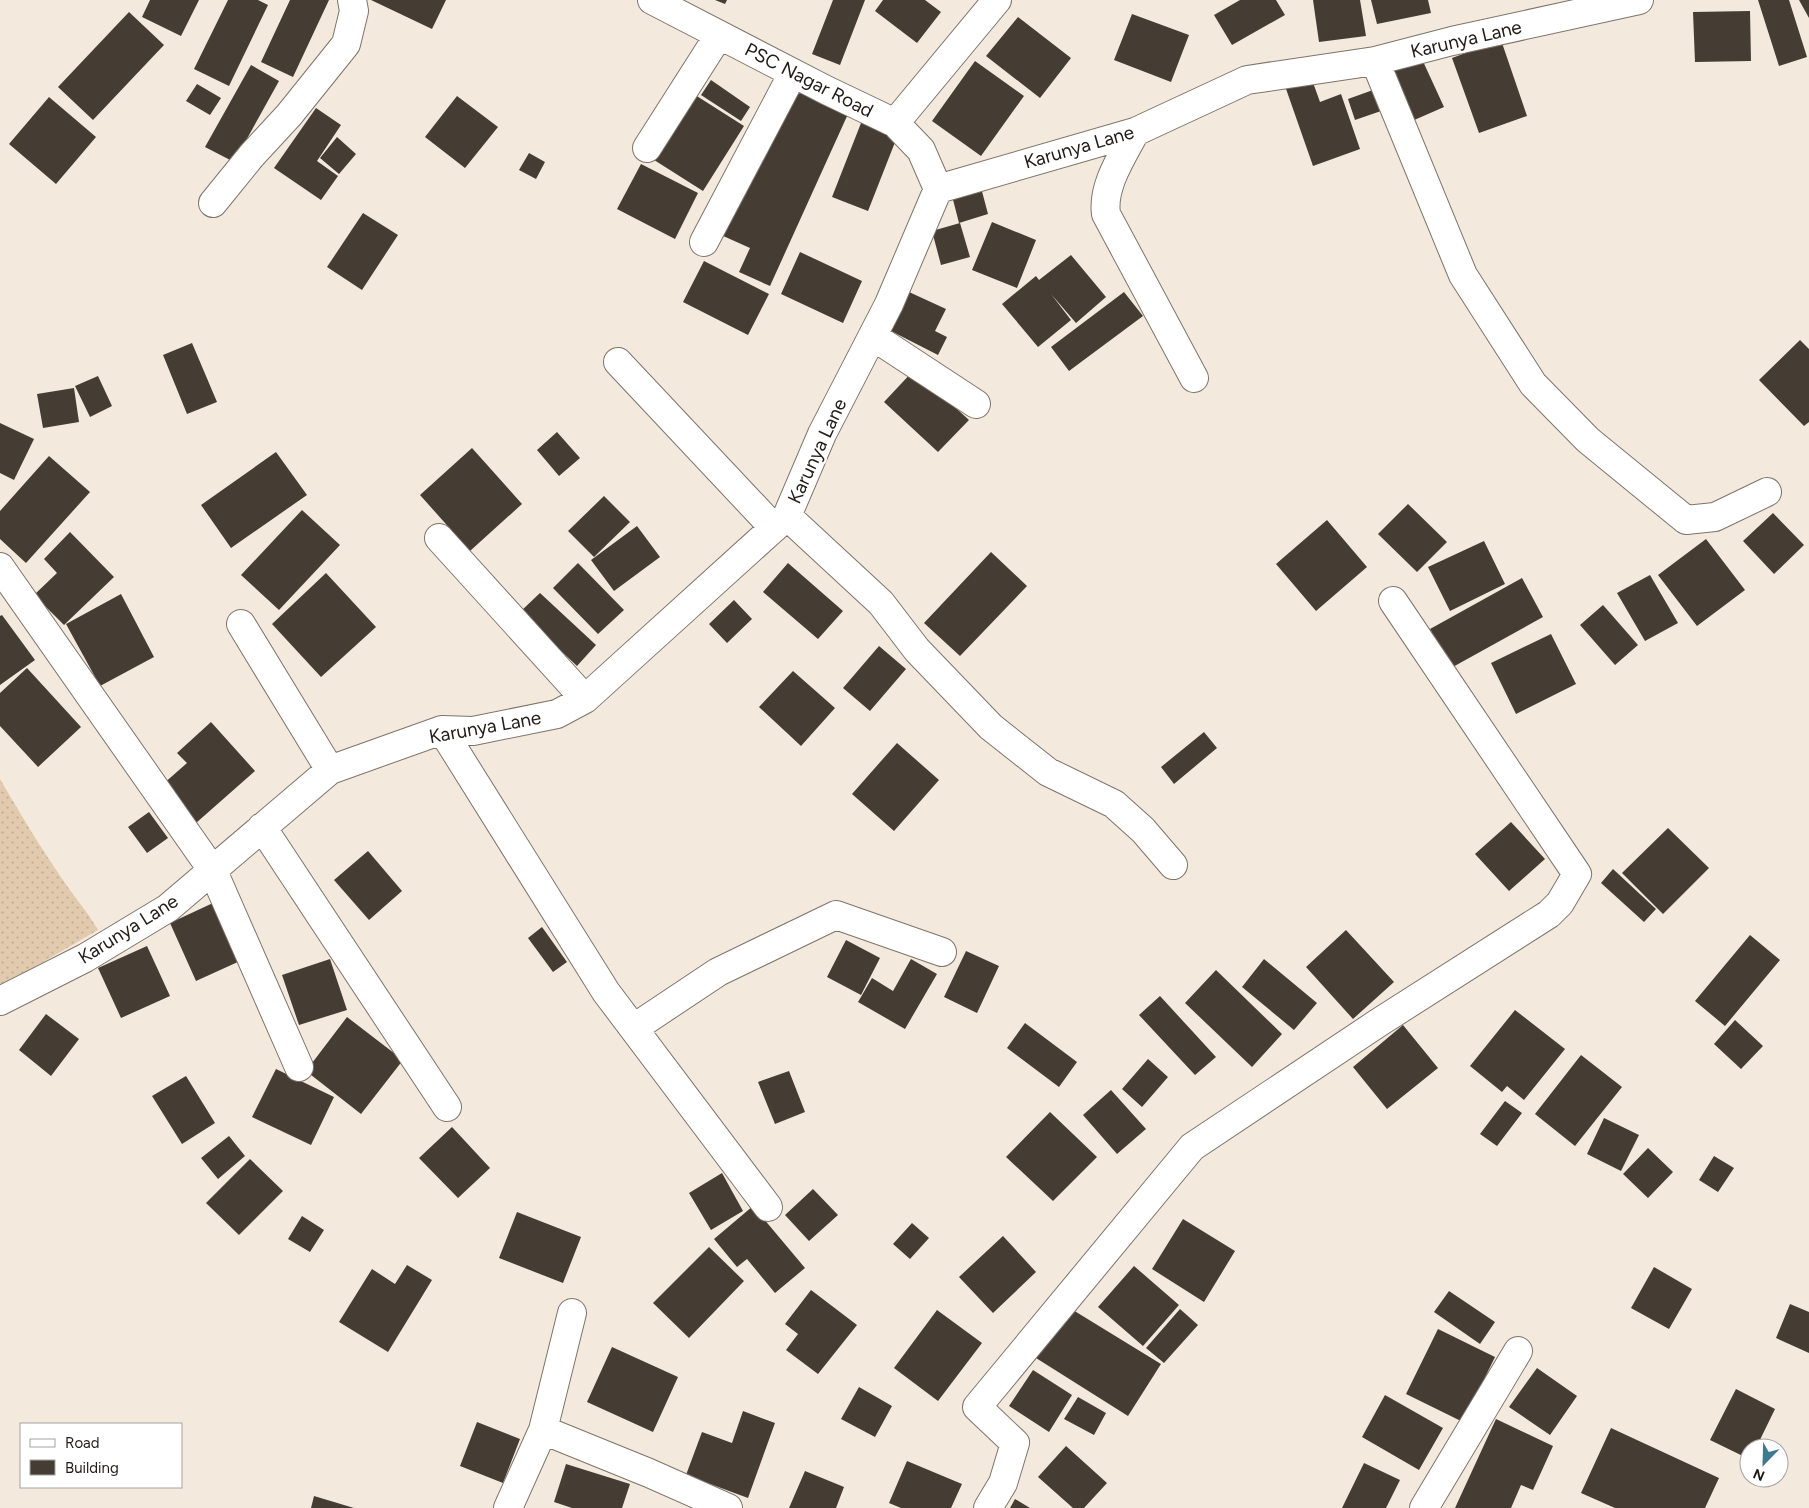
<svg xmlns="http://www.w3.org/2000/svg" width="1809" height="1508" viewBox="0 0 1809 1508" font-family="Figtree,sans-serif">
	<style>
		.grass { fill: url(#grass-dots) }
		.building { fill: #453d33 }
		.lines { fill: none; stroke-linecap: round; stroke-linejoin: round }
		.street-casing { stroke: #7e746a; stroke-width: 30 }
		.street { stroke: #fff; stroke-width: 28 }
		.labels { text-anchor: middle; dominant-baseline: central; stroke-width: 5; stroke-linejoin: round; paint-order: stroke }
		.street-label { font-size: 19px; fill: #201c18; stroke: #fff }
	</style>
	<defs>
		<pattern id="grass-dots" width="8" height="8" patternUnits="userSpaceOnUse" patternTransform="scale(1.25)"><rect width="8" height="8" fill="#e2caae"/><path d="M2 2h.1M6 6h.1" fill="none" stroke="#c2ad95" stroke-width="1.8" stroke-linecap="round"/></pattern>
	</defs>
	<rect width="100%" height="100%" fill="#f4e9dd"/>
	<path class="grass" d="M0,779C20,813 40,847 63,880C74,897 88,912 98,930L0,987Z"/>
	<path class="building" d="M150,0H199L181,36L142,17Z
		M228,0H258L268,5L229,86L194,69Z
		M290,0H329L293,77L261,62Z
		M371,0H446L432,29Z
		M715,0H727L725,4Z
		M833,0H865L840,65L812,54Z
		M883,0H925L941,12L917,43L875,11Z
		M1240,0H1276L1285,15L1232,45L1214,15Z
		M1313,0H1360L1366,36L1319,42Z
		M1371,0H1428L1431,13L1377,24Z
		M1758,0H1789L1807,57L1779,66Z
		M1799,0H1809V18Z
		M1750,11L1751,61L1695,62L1693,12Z
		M129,12L164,45L93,120L58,87Z
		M1132,14L1189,35L1171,82L1114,60Z
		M1018,17L1071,58L1040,98L986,56Z
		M1501,40L1527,116L1479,133L1452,58Z
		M1421,57L1444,107L1412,121L1389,71Z
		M975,61L1024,96L981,156L932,121Z
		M251,65L279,81L234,162L205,147Z
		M1311,77L1320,102L1341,94L1360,149L1313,166L1285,86Z
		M711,80L750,107L741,121L701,95Z
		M197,84L221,98L210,115L186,101Z
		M790,88L848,114L770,286L739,272L750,248L721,235Z
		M1373,90L1381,111L1355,120L1348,99Z
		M692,93L744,126L703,191L651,158Z
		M457,96L498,127L465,168L425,137Z
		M49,97L96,137L56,184L9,144Z
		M316,108L341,125L317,161L338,176L321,200L274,168Z
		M863,118L899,132L868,211L832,197Z
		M337,137L356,154L339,174L320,158Z
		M529,153L545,162L536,179L519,170Z
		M641,164L698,193L675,239L617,209Z
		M979,180L988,214L959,223L950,188Z
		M363,213L398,235L362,290L327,267Z
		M992,222L1036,240L1017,288L972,270Z
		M960,223L970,257L941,265L932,231Z
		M800,252L862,281L843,323L781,294Z
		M1071,255L1106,297L1076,323L1051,294L1071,320L1038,347L1002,304L1036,276L1039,280Z
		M704,261L769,294L748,335L683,302Z
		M909,292L946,309L935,331L947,337L938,355L891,331Z
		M1124,292L1143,316L1069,371L1051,347Z
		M1800,340L1809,349V422L1804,426L1759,380Z
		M192,343L217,402L187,414L163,355Z
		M914,370L969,420L938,452L884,402Z
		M98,376L112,406L90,417L75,386Z
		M74,388L79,422L43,428L37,394Z
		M0,423L34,439L14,480L0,473Z
		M557,432L580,458L559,476L537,450Z
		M472,448L522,504L470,551L420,495Z
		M276,452L307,495L231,548L201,505Z
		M49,456L90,492L26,563L0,539V511Z
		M604,496L630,522L594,557L568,531Z
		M1408,504L1447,542L1417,572L1378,534Z
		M302,510L340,545L279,610L241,575Z
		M1773,513L1804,545L1774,574L1743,541Z
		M1327,520L1367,567L1316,611L1276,564Z
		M637,526L660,557L614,591L591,560Z
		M70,532L114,577L64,625L34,595L57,573L44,559Z
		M1706,539L1745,590L1697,626L1658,575Z
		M1484,541L1505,584L1450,611L1428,567Z
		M991,552L1027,586L960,656L924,623Z
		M578,563L624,610L598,634L553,588Z
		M788,563L843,611L818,639L763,592Z
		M326,573L376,627L321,677L272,624Z
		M1650,575L1678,623L1645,641L1617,593Z
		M1522,578L1543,617L1451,668L1430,629Z
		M540,593L596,645L577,666L520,612Z
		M121,594L154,657L100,686L66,624Z
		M734,600L752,619L727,643L709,624Z
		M1603,605L1638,645L1615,665L1580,625Z
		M2,615L35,660L0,685V616Z
		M1551,634L1576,684L1516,714L1491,663Z
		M879,646L906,669L870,711L843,688Z
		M27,668L81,727L38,767L0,726V693Z
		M793,671L835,708L801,746L759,707Z
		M211,722L255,771L196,823L162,785L187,763L177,753Z
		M1204,732L1217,748L1174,784L1161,767Z
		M897,743L939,780L894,831L852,794Z
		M149,812L168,838L147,853L128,827Z
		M1511,822L1545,859L1509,891L1475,854Z
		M1668,828L1709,868L1663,914L1622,873Z
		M368,851L402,891L369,920L334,880Z
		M1613,869L1656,909L1644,922L1601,883Z
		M213,903L240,961L196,981L170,923Z
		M542,927L567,962L553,972L528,938Z
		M1346,930L1394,982L1353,1019L1306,967Z
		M1750,935L1780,960L1725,1026L1695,1001Z
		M846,940L880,958L861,995L827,977Z
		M147,946L170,996L121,1018L98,968Z
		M966,951L999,966L977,1013L944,997Z
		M330,959L347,1010L299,1025L282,975Z
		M911,959L937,974L905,1029L858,1002L872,978L893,991Z
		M1264,959L1317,1003L1294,1030L1242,987Z
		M1216,970L1282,1034L1252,1067L1185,1003Z
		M1160,996L1216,1057L1195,1075L1139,1015Z
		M1515,1010L1565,1049L1524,1100L1507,1086L1502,1092L1470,1066Z
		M46,1014L79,1039L51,1076L19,1050Z
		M347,1017L403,1060L361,1114L306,1071Z
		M1735,1020L1763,1046L1741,1069L1714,1044Z
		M1025,1023L1077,1062L1059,1087L1007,1048Z
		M1403,1025L1438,1068L1387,1109L1353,1067Z
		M1581,1055L1622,1087L1575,1146L1535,1114Z
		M1148,1059L1168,1077L1142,1107L1122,1089Z
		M276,1069L334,1097L311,1145L252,1117Z
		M789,1071L805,1112L775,1124L758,1082Z
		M186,1076L215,1123L182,1144L152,1096Z
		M1111,1090L1146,1129L1117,1154L1083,1115Z
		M1505,1101L1522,1113L1497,1146L1480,1134Z
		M1050,1112L1097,1157L1053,1201L1006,1157Z
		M1604,1118L1639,1135L1621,1171L1587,1154Z
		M452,1127L490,1168L458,1198L419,1158Z
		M229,1136L245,1156L218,1179L201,1158Z
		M1648,1148L1673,1172L1648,1198L1623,1174Z
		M1714,1156L1734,1168L1718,1192L1699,1180Z
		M250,1159L283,1191L239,1235L206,1203Z
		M722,1173L743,1211L711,1230L689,1193Z
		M813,1189L838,1215L809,1241L785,1215Z
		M753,1206L805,1268L775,1293L747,1259L737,1267L714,1239Z
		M517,1212L581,1237L563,1283L499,1258Z
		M302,1216L324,1230L310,1252L288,1239Z
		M1183,1219L1235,1251L1204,1302L1152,1269Z
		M912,1223L929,1238L910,1259L893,1244Z
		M1003,1236L1036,1272L993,1313L959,1277Z
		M709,1247L744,1281L689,1338L653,1303Z
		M407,1265L432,1280L388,1352L339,1322L372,1269L395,1284Z
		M1134,1266L1179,1305L1143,1346L1098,1307Z
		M1654,1267L1692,1289L1669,1329L1631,1308Z
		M811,1290L857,1325L818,1374L786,1350L798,1334L785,1324Z
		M1449,1291L1495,1322L1480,1344L1434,1312Z
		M1790,1304L1809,1312V1353L1776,1338Z
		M1068,1307L1161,1364L1128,1416L1036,1358Z
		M1180,1309L1198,1325L1164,1363L1146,1348Z
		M937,1310L982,1343L938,1401L894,1368Z
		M1438,1329L1495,1357L1463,1422L1406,1394Z
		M612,1347L678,1377L653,1432L587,1402Z
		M1537,1368L1577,1396L1550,1435L1509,1407Z
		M1033,1370L1072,1395L1049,1432L1009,1406Z
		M859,1387L892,1406L875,1437L841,1419Z
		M1736,1389L1775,1409L1756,1448H1749V1459L1710,1440Z
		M1385,1395L1443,1428L1419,1470L1362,1437Z
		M1078,1397L1106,1413L1094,1435L1064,1419Z
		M743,1411L775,1423L748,1498L686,1475L702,1432L732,1443Z
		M1496,1419L1553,1446L1533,1490L1521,1485L1511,1508H1455Z
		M477,1422L520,1439L503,1483L460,1466Z
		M1611,1428L1719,1478L1705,1508H1615L1581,1493Z
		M1066,1446L1107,1483L1084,1508H1073L1038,1477Z
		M907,1461L962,1484L951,1508H901L889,1503Z
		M1364,1463L1400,1480L1386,1508H1342Z
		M566,1464L630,1484L622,1508H572L554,1502Z
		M805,1471L844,1487L836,1508H789Z
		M314,1496L354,1508H311Z
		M1015,1499L1030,1508H1010Z"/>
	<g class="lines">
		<defs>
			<path id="street" d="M652,0L826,90L895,123L921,150L938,189
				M1375,61L1463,275L1533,384L1588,440L1686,520L1715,517L1767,492
				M895,123L997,0
				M1135,132C1122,157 1102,186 1106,214L1194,378
				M647,148L719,35
				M213,203L252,155L289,115L346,44L354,11L352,0
				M704,242L793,73
				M874,337L976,404
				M618,362L774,528
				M787,516L881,603L917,650L991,727L1048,772L1114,804L1143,830L1173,865
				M439,538L585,699
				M0,567L213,871L299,1067
				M241,624L330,770
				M442,730L606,992L768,1207
				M262,827L447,1107
				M0,1001L85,958L168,908L330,770L442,730L473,731L557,714L585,699L787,516L822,434L889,304L938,189L1135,132L1247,80L1375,61L1452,41L1639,0
				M634,1028L718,972L836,915L942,952
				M543,1430L572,1313
				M508,1508L543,1430L649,1473L728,1508
				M988,1508L1003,1483L1015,1443L977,1407L1192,1147L1378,1023L1549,914L1560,903L1577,874L1393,601
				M1424,1508L1518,1351"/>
		</defs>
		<use href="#street" class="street-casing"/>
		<use href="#street" class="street"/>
	</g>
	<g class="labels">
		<g class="street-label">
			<text transform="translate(1466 39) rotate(-13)">Karunya Lane</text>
			<text transform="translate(809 80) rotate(27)">PSC Nagar Road</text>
			<text transform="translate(1079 147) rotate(-16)">Karunya Lane</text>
			<text transform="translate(817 451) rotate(-65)">Karunya Lane</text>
			<text transform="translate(485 727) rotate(-10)">Karunya Lane</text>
			<text transform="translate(128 929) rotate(-32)">Karunya Lane</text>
		</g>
	</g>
	<rect x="20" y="1423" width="162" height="65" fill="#ffffff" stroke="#a6a4a3"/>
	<rect x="30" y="1439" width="25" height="8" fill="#ffffff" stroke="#a6a4a3"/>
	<text x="65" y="1448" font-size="15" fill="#201c18">Road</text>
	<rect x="30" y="1460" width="25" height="15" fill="#453d33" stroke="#a6a4a3"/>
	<text x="65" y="1473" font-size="15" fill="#201c18">Building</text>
	<g transform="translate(1764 1463) rotate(203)"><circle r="24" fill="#ffffff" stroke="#a6a4a3"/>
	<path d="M0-4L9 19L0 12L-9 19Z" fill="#3c7b8f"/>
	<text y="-8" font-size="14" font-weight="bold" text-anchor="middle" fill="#201c18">N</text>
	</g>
</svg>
